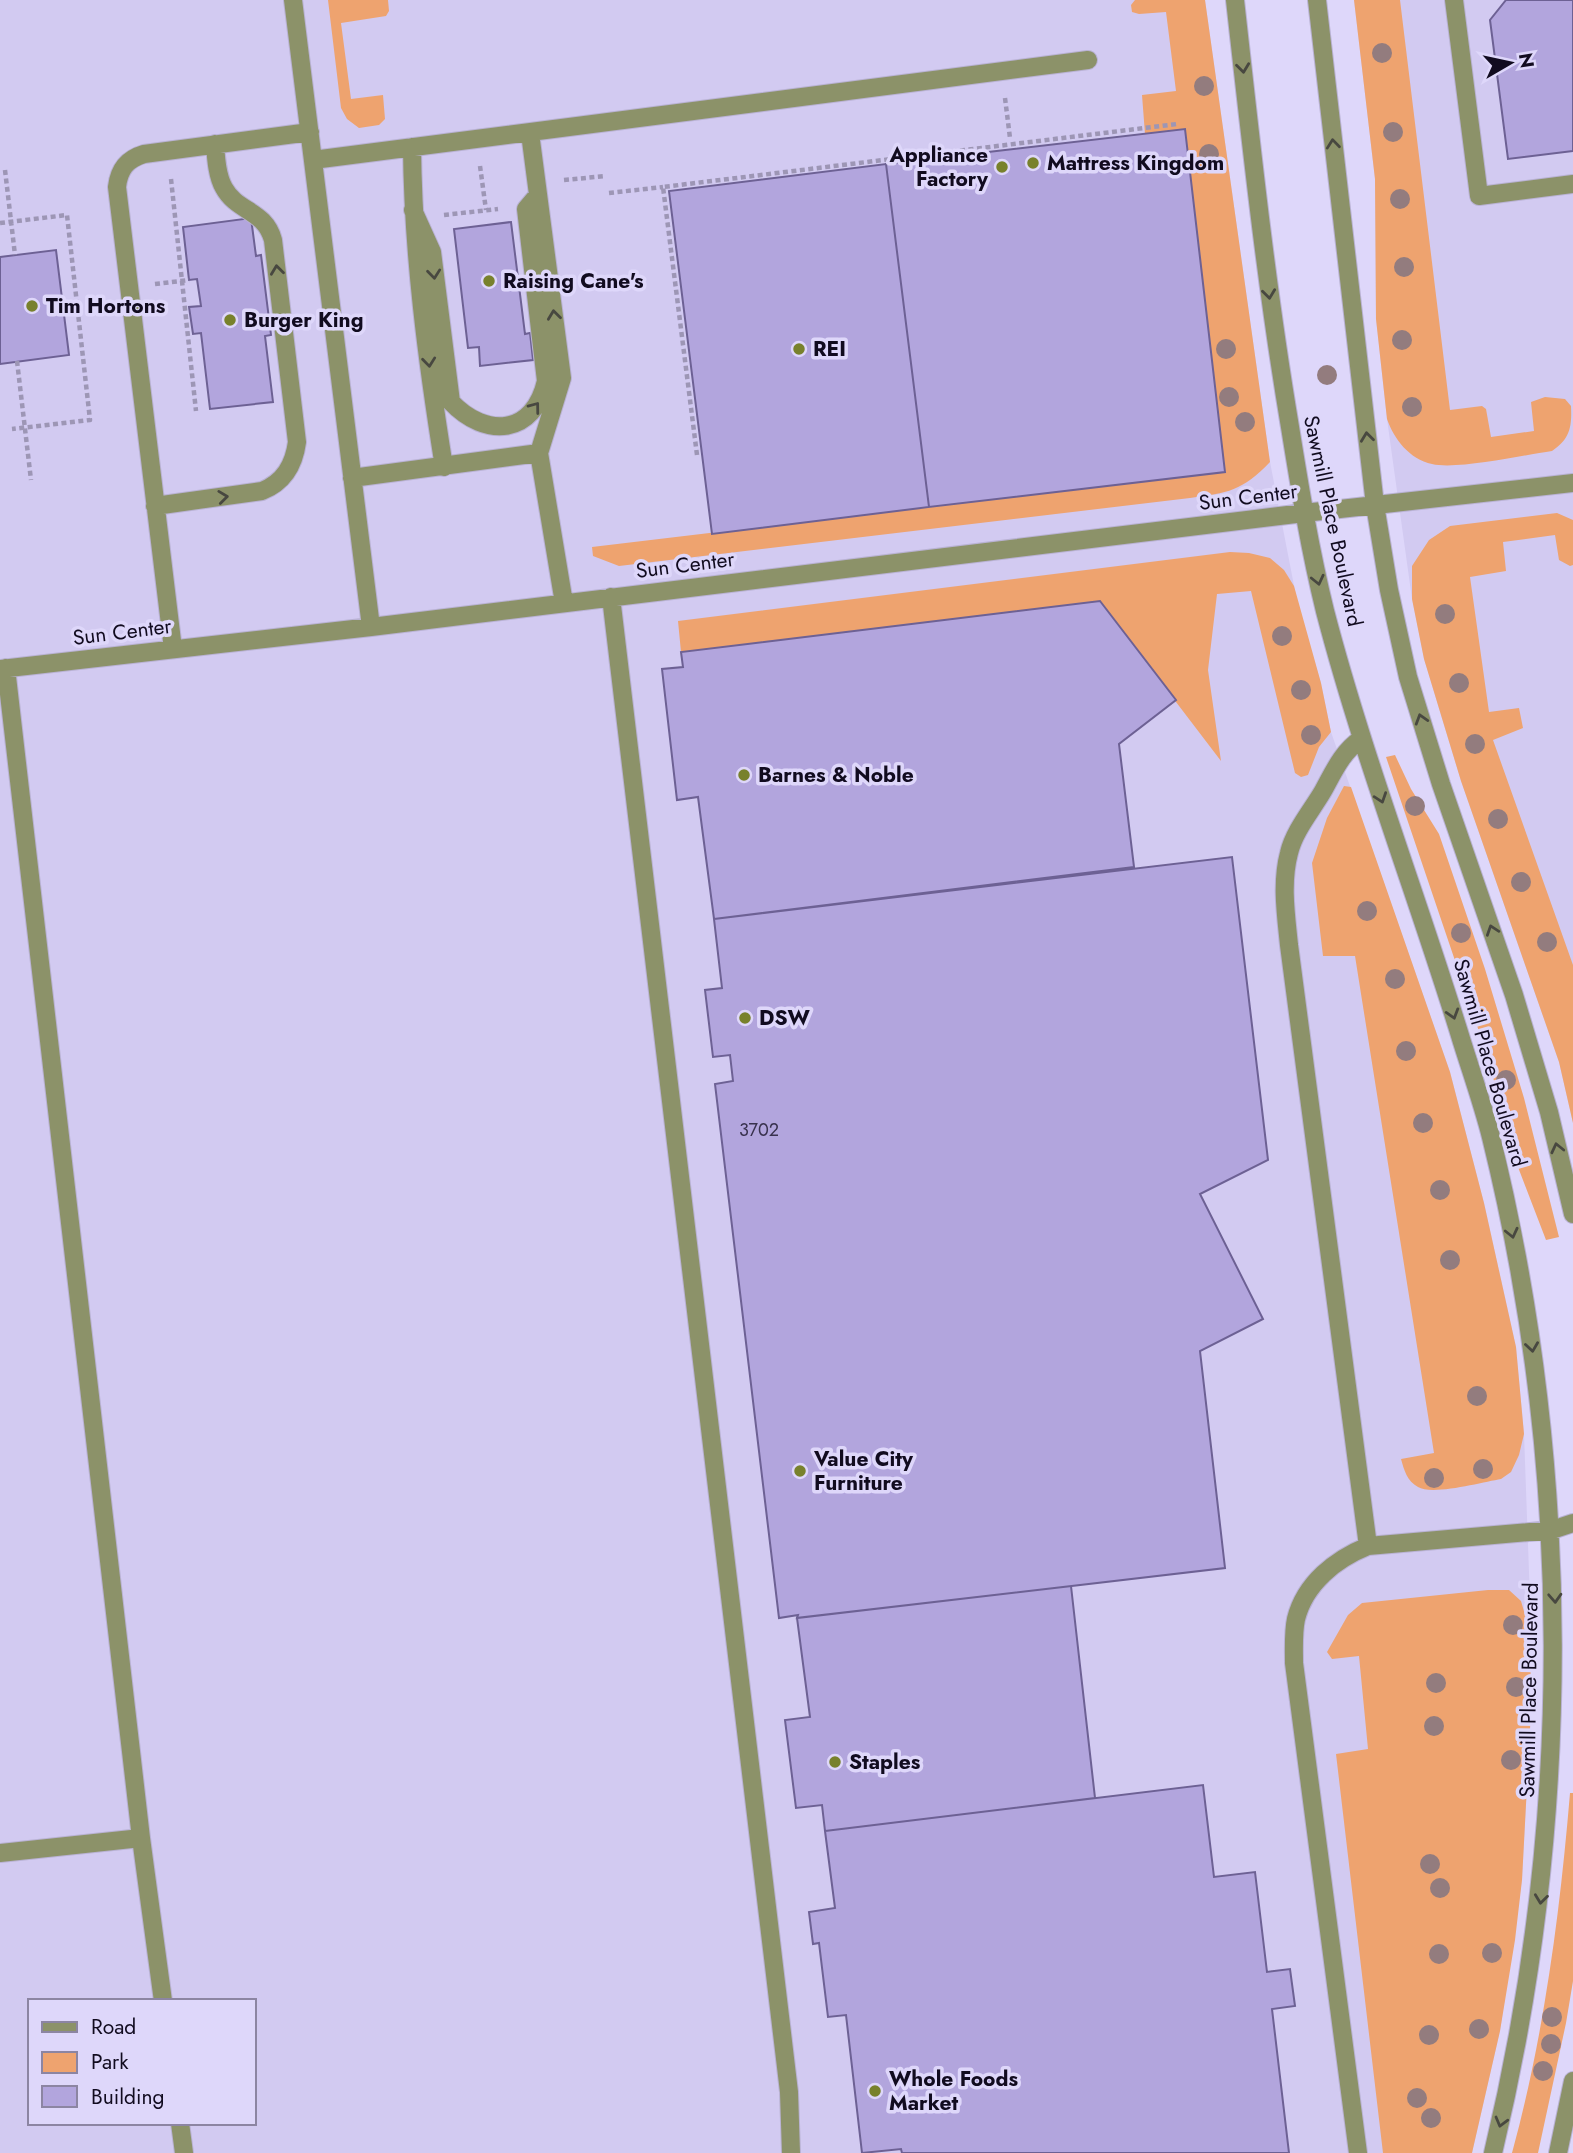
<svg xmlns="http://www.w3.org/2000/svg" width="1573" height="2153" viewBox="0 0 1573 2153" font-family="Jost,sans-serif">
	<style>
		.built { fill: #d2caf1; fill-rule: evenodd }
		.green { fill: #eea36f }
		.building { fill: #b2a5dd; stroke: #6d6194; stroke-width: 2 }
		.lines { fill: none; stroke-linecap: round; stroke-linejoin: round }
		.minor-casing { stroke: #b9b2d3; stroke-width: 20 }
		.path { stroke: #9d96b5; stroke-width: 4.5; stroke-dasharray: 5 3.5; stroke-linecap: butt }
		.minor { stroke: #8c9269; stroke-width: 18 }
		.tree { fill: #937c7e }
		.oneway { stroke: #484840 }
		.poi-dot { fill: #78812c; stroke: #ded7fa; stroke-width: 2.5 }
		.labels { text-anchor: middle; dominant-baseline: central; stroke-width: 7; stroke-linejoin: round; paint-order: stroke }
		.number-label { font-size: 18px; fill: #39324e }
		.poi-label { font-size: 21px; font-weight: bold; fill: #110b1f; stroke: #ded7fa; text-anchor: start }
		.street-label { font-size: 21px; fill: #110b1f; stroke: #ded7fa }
	</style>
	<rect width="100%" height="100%" fill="#ded7fa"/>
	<path class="built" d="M0,0H1205L1270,462L1298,606L1321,683L1331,732L1450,1072L1484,1203L1516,1347L1524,1434L1530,1600L1531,1710L1522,1880L1500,2031L1472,2153H0ZM30,2001H254V2123H30Z
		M1354,0H1573V1123L1559,1062L1461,781L1424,659L1412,599L1387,419L1376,319L1375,179Z"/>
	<path class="green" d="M328,0H388L389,11L386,16L341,23L351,99L383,95L385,119L379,125L359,128L347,119L341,108Z
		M1135,0H1205L1270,462C1242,491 1228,493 1190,498L619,566L593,556L592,547L1225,472L1185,129L1145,134L1142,95L1176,91L1166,12L1139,14L1132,12L1131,5Z
		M1354,0H1400L1450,410L1482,406L1486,409L1491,437L1534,431L1531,402L1545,397L1565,399L1571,406C1572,427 1570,439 1552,451C1523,455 1457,470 1432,464C1409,459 1394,439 1387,419L1376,319L1375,179Z
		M1557,513L1573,520V565L1570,566L1559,560L1555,535L1503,542L1506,571L1470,577L1489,712L1519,708L1523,728L1493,740L1573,965V1123L1559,1062L1461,781L1424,659L1412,599V566L1429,540L1450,526Z
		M1230,552L1249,553L1270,558L1284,570L1294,586L1321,683L1331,732L1319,747L1308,775L1301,777L1295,773L1251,591L1217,594L1208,670L1221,761L1099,601L681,652L678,621Z
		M1395,755L1411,789L1439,834L1485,969L1524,1098L1559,1237L1546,1240L1513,1154L1488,1058L1386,757Z
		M1344,786L1351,787L1450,1072L1484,1203L1516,1347L1524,1434L1519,1455L1511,1472L1501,1479C1483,1482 1432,1496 1418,1487C1407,1481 1404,1470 1401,1459L1434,1453L1355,956H1323L1312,863L1327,818Z
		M1488,1590H1509L1521,1601L1530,1632L1531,1710L1522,1880L1515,1940L1500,2031L1472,2153H1383L1336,1754L1368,1749L1359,1656L1332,1659L1327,1652L1348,1615L1362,1603Z
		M1570,1793H1573V1981L1566,2023L1538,2153H1512C1544,2036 1560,1913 1570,1793Z"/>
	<path class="building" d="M1506,0H1573V151L1508,159L1490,20Z
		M1185,129L1225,472L929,507L886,164Z
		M886,164L929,507L712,534L669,191Z
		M251,218L256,256L261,255L271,335L265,336L273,402L210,409L201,333L193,334L189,307L201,306L197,279L189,280L183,227Z
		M511,222L525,334L530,333L533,360L480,366L479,347L468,348L454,229Z
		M56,250L69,355L0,364V257Z
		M1100,601L1176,700L1119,744L1134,867L714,919L698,797L677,800L662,669L683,667L681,652Z
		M1232,857L1268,1160L1200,1194L1263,1319L1200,1351L1225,1568L797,1618L798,1615L779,1618L715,1084L733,1081L730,1055L713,1057L705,990L722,988L714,919Z
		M1071,1586L1095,1798L825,1831L822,1805L796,1808L785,1720L810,1717L797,1618Z
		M1203,1785L1214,1877L1255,1872L1267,1972L1290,1969L1295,2006L1272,2009L1289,2153H902L901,2149L862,2153L846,2015L828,2017L819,1943L813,1944L809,1912L835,1908L825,1831Z"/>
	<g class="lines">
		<defs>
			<path id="minor" d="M293,0L371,627
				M1235,0C1251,143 1266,285 1290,427C1300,489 1310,550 1325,611C1363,757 1418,898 1462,1042C1472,1074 1483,1105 1491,1137C1573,1469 1573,1821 1493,2153
				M1317,0L1375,505L1389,590L1408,677L1441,784L1514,995L1549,1112L1573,1214
				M1454,0L1479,196L1573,184
				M530,133L562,378L539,453
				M412,147C413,254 427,361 444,467
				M313,160L1088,60
				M413,210L432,252L451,402C486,439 534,435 546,381L526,209L537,196
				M352,478L539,453L564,603
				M155,506L262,491C284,482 294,465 297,442L273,240C265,210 237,212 224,188C217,176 216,158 215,144
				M611,597L789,2092L791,2153
				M173,649L117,187C119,169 127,159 144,154L310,132
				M6,668L141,1838L163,2001
				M0,669L371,627L1304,513L1573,483
				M1361,739C1342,752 1334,771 1323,791C1312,810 1294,831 1289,853C1281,883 1286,915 1289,945L1368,1546
				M0,1853L141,1838
				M180,2123L184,2153
				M1358,2153L1294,1663C1294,1649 1293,1633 1296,1619C1305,1583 1336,1559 1368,1546L1552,1530L1573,1523
				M1558,2153L1573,2081"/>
		</defs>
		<use href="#minor" class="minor-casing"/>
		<path class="path" d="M1005,98L1010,138
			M480,166L486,210
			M5,170L15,255
			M171,179L196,411
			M564,180L606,176
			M609,193L663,187
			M444,215L498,209
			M0,223L67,215L90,420L12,429
			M155,284L189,280
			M17,361L31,480
			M697,455L663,187L1177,124"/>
		<use href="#minor" class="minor"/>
	</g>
	<g class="tree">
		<circle cx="1382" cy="53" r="10"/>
		<circle cx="1204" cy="86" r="10"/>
		<circle cx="1393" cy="132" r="10"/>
		<circle cx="1209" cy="154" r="10"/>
		<circle cx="1400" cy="199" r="10"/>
		<circle cx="1404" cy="267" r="10"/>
		<circle cx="1402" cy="340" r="10"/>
		<circle cx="1226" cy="349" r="10"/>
		<circle cx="1327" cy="375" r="10"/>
		<circle cx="1229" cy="397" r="10"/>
		<circle cx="1412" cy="407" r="10"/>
		<circle cx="1245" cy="422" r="10"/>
		<circle cx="1445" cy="614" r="10"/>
		<circle cx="1282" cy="636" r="10"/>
		<circle cx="1459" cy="683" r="10"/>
		<circle cx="1301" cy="690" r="10"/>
		<circle cx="1311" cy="735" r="10"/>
		<circle cx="1475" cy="744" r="10"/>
		<circle cx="1415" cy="806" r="10"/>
		<circle cx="1498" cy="819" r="10"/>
		<circle cx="1521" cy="882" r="10"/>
		<circle cx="1367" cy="911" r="10"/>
		<circle cx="1461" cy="933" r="10"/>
		<circle cx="1547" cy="942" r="10"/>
		<circle cx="1395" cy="979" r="10"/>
		<circle cx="1406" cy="1051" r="10"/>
		<circle cx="1506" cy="1080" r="10"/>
		<circle cx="1423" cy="1123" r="10"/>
		<circle cx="1440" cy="1190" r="10"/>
		<circle cx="1450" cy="1260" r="10"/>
		<circle cx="1477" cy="1396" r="10"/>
		<circle cx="1483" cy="1469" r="10"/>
		<circle cx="1434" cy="1478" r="10"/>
		<circle cx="1513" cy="1625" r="10"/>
		<circle cx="1436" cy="1683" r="10"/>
		<circle cx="1516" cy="1687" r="10"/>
		<circle cx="1434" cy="1726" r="10"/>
		<circle cx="1511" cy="1760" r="10"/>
		<circle cx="1430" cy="1864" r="10"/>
		<circle cx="1440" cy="1888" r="10"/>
		<circle cx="1492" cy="1953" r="10"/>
		<circle cx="1439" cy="1954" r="10"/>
		<circle cx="1552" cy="2017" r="10"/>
		<circle cx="1479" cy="2029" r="10"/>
		<circle cx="1429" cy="2035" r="10"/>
		<circle cx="1551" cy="2044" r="10"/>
		<circle cx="1543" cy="2071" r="10"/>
		<circle cx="1417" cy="2098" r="10"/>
		<circle cx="1431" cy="2118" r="10"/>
	</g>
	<defs><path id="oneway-chevron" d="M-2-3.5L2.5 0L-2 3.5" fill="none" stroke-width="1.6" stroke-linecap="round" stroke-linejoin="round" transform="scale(1.75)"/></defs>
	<g class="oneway">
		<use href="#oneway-chevron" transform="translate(1243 68) rotate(83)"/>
		<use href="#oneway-chevron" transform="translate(1333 144) rotate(-96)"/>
		<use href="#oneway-chevron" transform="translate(277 270) rotate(-97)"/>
		<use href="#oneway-chevron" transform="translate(434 274) rotate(84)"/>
		<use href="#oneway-chevron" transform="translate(1269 294) rotate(83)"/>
		<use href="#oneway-chevron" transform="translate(554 315) rotate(-97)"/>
		<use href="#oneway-chevron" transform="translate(429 362) rotate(84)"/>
		<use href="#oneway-chevron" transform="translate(535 407) rotate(-53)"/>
		<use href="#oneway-chevron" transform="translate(1367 437) rotate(-97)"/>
		<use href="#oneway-chevron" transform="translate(223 497) rotate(-7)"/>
		<use href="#oneway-chevron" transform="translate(1318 580) rotate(77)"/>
		<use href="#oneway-chevron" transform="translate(1421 719) rotate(-107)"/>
		<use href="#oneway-chevron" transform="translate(1381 798) rotate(71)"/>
		<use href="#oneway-chevron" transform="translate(1492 930) rotate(-109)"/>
		<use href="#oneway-chevron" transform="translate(1453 1014) rotate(73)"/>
		<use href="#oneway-chevron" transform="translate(1557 1148) rotate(-103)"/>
		<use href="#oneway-chevron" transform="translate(1512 1233) rotate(77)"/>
		<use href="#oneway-chevron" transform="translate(1532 1347) rotate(82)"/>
		<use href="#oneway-chevron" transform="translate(1555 1598) rotate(87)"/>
		<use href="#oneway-chevron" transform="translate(1541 1899) rotate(97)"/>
		<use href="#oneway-chevron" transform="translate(1501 2122) rotate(105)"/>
	</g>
	<g class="poi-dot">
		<circle cx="1033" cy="163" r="7"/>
		<circle cx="1002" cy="167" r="7"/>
		<circle cx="489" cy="281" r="7"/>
		<circle cx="32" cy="306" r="7"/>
		<circle cx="230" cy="320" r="7"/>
		<circle cx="799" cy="349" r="7"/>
		<circle cx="744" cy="775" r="7"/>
		<circle cx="745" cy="1018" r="7"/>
		<circle cx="800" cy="1471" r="7"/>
		<circle cx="835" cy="1762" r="7"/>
		<circle cx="875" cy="2091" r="7"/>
	</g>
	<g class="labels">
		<g class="number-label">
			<text x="759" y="1130">3702</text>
		</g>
		<g class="poi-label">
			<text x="988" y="155" text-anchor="end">Appliance<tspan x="988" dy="24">Factory</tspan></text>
			<text x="1047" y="163">Mattress Kingdom</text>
			<text x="503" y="281">Raising Cane's</text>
			<text x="46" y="306">Tim Hortons</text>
			<text x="244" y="320">Burger King</text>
			<text x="813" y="349">REI</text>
			<text x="758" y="775">Barnes &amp; Noble</text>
			<text x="759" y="1018">DSW</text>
			<text x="814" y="1459">Value City<tspan x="814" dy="24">Furniture</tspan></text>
			<text x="849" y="1762">Staples</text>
			<text x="889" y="2079">Whole Foods<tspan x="889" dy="24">Market</tspan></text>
		</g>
		<g class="street-label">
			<text transform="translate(1248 497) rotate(-7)">Sun Center</text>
			<text transform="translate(1333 521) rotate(78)">Sawmill Place Boulevard</text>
			<text transform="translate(685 565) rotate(-7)">Sun Center</text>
			<text transform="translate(122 632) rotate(-7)">Sun Center</text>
			<text transform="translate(1490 1063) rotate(74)">Sawmill Place Boulevard</text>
			<text transform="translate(1529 1690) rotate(-89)">Sawmill Place Boulevard</text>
		</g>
	</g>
	<rect x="28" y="1999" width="228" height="126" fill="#ded7fa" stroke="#8c85a2" stroke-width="2"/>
	<rect x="42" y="2022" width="35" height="10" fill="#8c9269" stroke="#8c85a2" stroke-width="2"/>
	<text x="91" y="2034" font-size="21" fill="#110b1f">Road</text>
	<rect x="42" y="2052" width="35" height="21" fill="#eea36f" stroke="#8c85a2" stroke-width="2"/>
	<text x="91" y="2069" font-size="21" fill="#110b1f">Park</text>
	<rect x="42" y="2086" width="35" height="21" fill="#b2a5dd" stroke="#8c85a2" stroke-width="2"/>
	<text x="91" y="2104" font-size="21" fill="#110b1f">Building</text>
	<g transform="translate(1510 63) rotate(81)" stroke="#ded7fa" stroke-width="5" paint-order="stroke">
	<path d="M0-5L12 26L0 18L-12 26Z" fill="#110b1f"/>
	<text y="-10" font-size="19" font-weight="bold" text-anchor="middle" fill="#110b1f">N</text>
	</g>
</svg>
